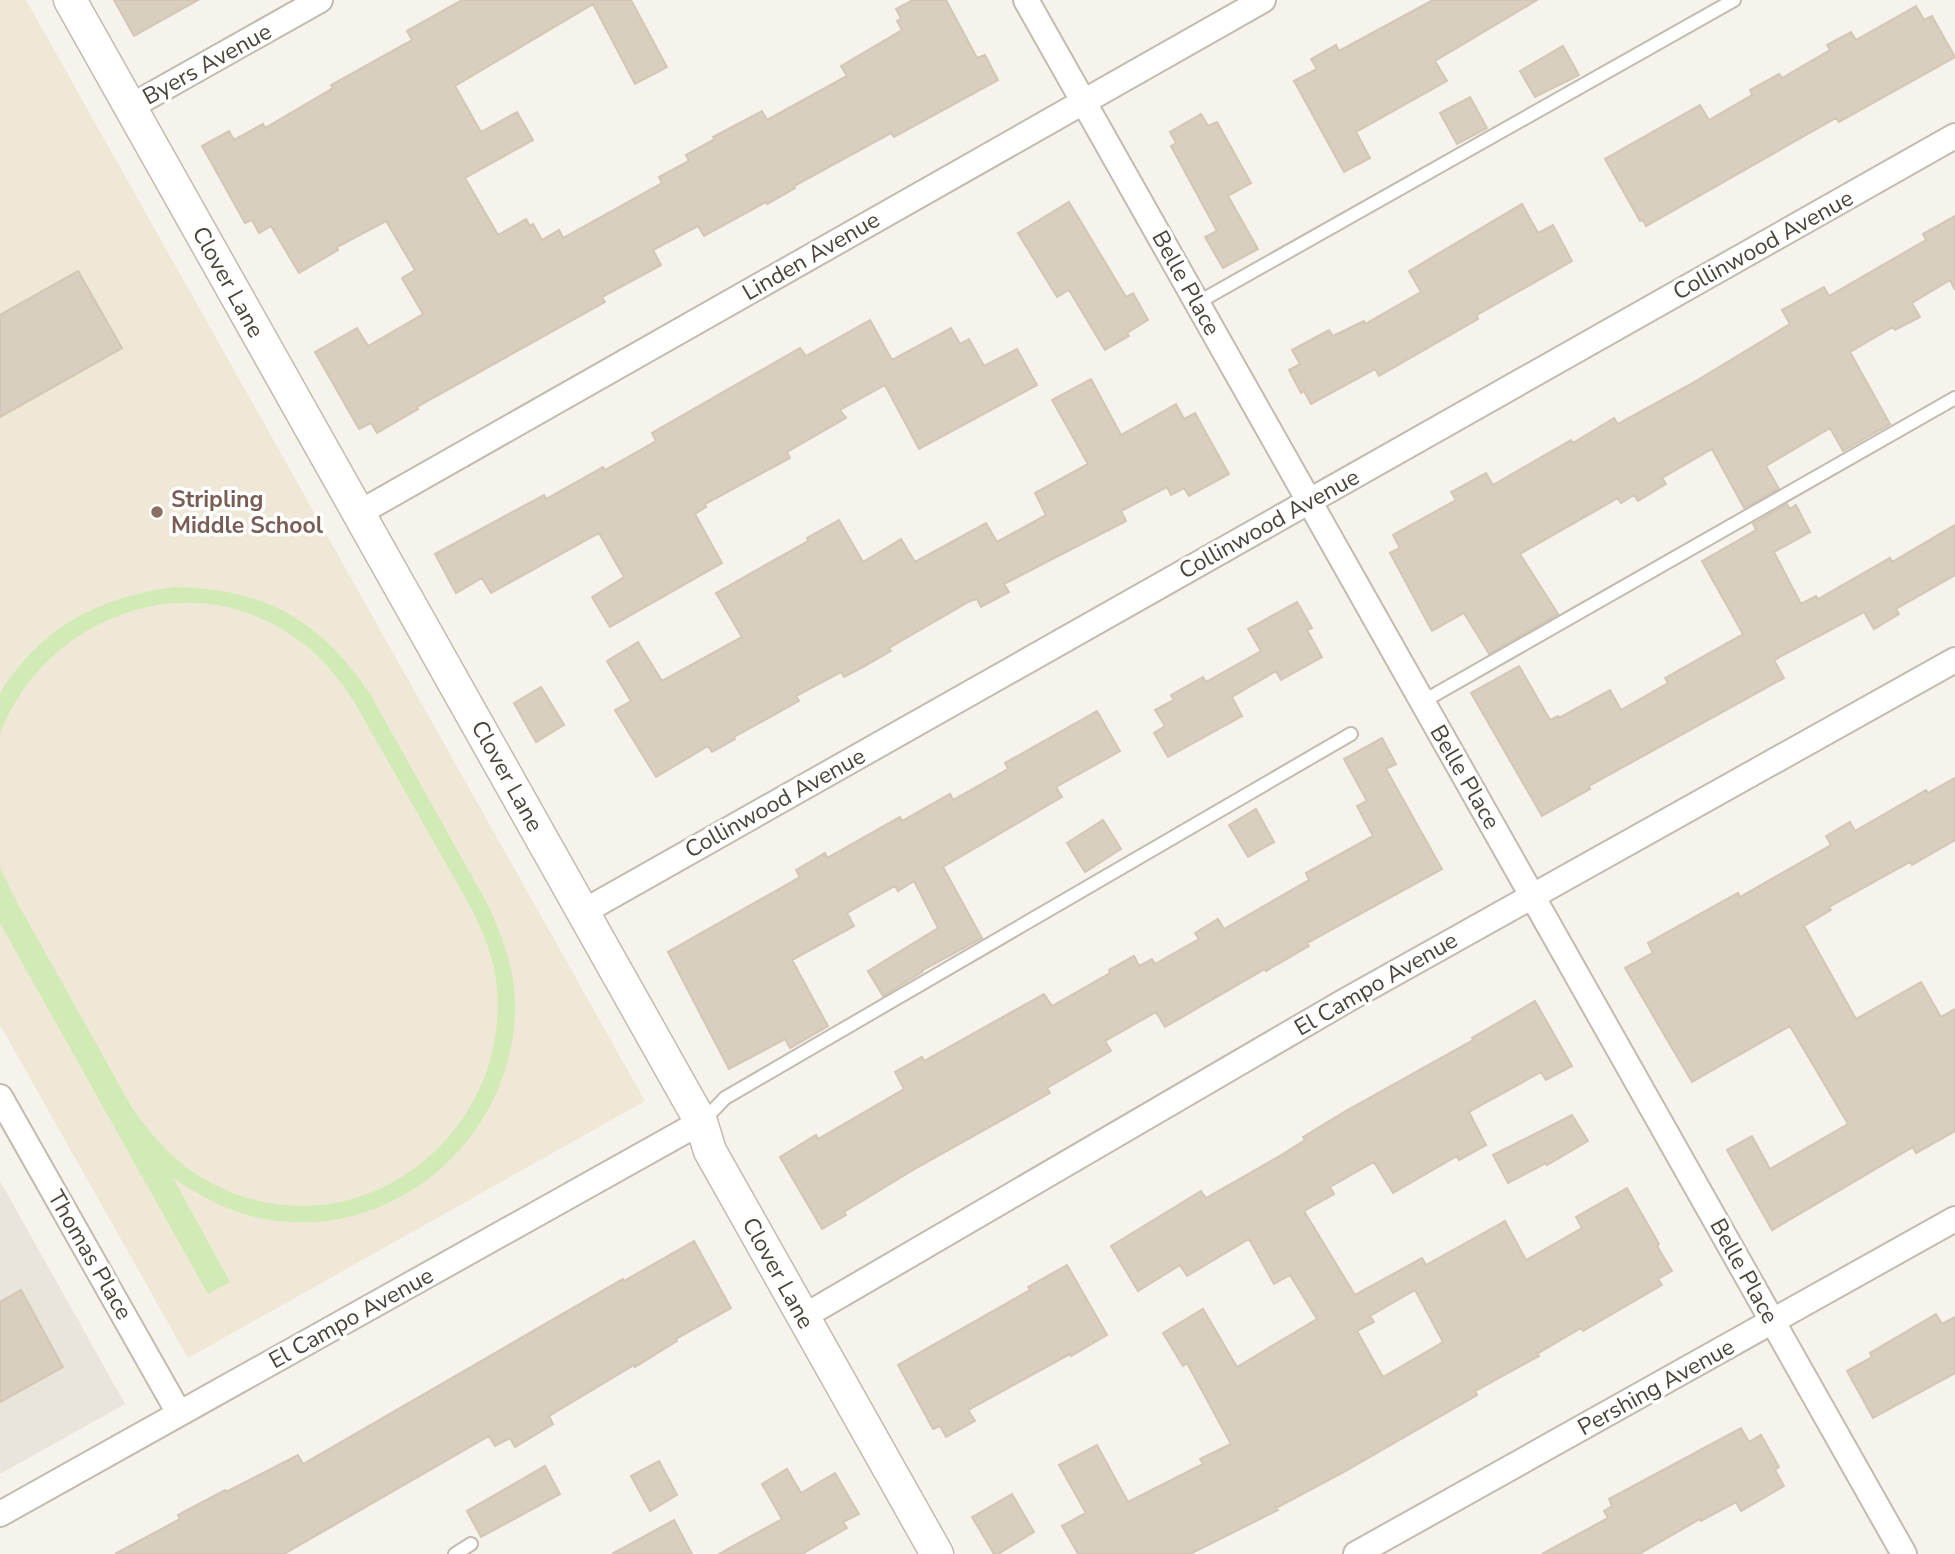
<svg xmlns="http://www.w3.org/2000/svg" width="1955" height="1554" viewBox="0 0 1955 1554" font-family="'Nunito Sans',sans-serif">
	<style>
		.residential { fill: #eae5da }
		.education { fill: #efe8d6 }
		.green { fill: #d2eab5 }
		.building { fill: #d8cfc1; stroke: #d3c7b4; stroke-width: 2; fill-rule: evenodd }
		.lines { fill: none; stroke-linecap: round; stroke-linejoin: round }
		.service-casing { stroke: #c2bbae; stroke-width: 16 }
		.minor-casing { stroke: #c2bbae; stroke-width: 28 }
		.tertiary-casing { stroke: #c2bbae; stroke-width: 35 }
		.service { stroke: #fff; stroke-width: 12 }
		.minor { stroke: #fff; stroke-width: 24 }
		.tertiary { stroke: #fff; stroke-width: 32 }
		.education-dot { fill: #8d6e63; stroke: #fff; stroke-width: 2.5 }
		.labels { text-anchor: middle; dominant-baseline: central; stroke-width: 7; stroke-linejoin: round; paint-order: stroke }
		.street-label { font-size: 23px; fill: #4b4439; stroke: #fff }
		.education-label { font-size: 23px; font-weight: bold; fill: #785e54; stroke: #fff; text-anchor: start }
	</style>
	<rect width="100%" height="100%" fill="#f6f3ec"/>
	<path class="residential" d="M0,1181L125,1404L0,1474Z"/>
	<path class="education" d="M0,0H26L645,1101L188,1358L0,1025Z"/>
	<path class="green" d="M176,587C266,589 320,620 370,694L488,905C502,936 514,967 515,1002C517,1143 382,1254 244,1214C218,1206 195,1192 173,1178L230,1282L208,1294L0,923V867L13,895L131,1106C154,1140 181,1169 219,1187C364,1256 520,1127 495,973C492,952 482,932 474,913L355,703C338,677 320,654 294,637C189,562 44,617 0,734C0,722 0,708 0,696C2,686 11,677 17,669C57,618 112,595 176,587Z"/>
	<path class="building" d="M114,0H198L134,36Z
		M462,0H631L667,67L635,84L593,4L455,86L481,132L517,112L533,140L465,178L498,235L526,219L530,226L533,224L542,240L559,230L563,238L662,183L659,177L689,161L686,155L715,139L713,137L762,111L767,120L847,76L841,66L902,30L897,21L901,18L896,9L913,0H946L977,58L985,55L998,80L894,137L891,133L794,186L795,188L767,204L766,202L704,236L698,226L653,250L661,265L602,297L605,302L417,407L418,409L377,433L371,423L359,429L315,352L357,328L368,346L423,314L402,278L415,270L386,221L337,247L338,250L299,273L271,226L259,233L252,220L245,223L202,146L229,131L234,140L263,124L265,128L333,88L331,85L412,40L407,31Z
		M1433,0H1537L1435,61L1447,81L1356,132L1370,158L1344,172L1294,81L1317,69L1311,59L1336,45L1339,51Z
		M1916,6L1924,20L1932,16L1955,57L1839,122L1836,118L1646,226L1643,220L1640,221L1605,159L1700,105L1709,120L1752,95L1750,90L1779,74L1782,78L1830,50L1827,45L1851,32L1856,40Z
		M1563,46L1579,75L1535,97L1520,71Z
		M1470,97L1487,128L1457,144L1440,113Z
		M1201,114L1208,126L1217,122L1251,183L1228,196L1258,249L1223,268L1205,237L1217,231L1171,146L1176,143L1170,132Z
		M1069,202L1126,297L1133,293L1148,320L1127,333L1129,336L1105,350L1069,290L1057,297L1018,233Z
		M1522,204L1538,233L1553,225L1572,261L1477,315L1478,319L1379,376L1375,369L1311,404L1304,391L1301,393L1289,370L1300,364L1292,350L1329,330L1333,336L1364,321L1365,324L1421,292L1409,271Z
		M1955,216V290L1950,280L1912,303L1920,317L1895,330L1893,327L1850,352L1890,424L1843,451L1830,428L1766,466L1779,489L1744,508L1712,449L1662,478L1666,484L1638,501L1634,495L1621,503L1618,498L1520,554L1558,614L1489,654L1464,613L1432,631L1390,553L1400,548L1393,535L1456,500L1451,492L1486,473L1493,485L1571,440L1573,443L1614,418L1618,424L1691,384L1790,324L1782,310L1824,287L1829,296L1926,240L1923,234Z
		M78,271L122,348L0,417V315Z
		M870,320L892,360L951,328L960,344L969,339L984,366L1017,349L1037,385L919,449L885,385L840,410L846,418L787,452L790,458L705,504L706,507L695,514L722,563L610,627L592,597L624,577L599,533L491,593L482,578L456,593L435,554L544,495L546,499L603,467L605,470L656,441L652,433L800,348L806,356Z
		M1091,379L1121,435L1176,404L1184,419L1195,413L1229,474L1189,496L1184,488L1171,495L1167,487L1121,511L1126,521L1004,584L1009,592L981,607L977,599L970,601L889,648L891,651L861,668L844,677L841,672L796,696L799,701L734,737L735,739L712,752L708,746L656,777L615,710L631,701L607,661L638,642L662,681L742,637L716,593L808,541L807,538L839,520L863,562L901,539L915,562L986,523L997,542L1046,515L1035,493L1088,464L1052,400Z
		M1787,504L1790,509L1796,505L1810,532L1774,552L1801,604L1816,596L1818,599L1890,558L1892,562L1955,525V575L1896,609L1899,614L1874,629L1864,612L1774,660L1784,678L1589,786L1590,789L1542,816L1471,693L1519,666L1550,720L1558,716L1559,718L1610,690L1621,710L1668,683L1665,678L1743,634L1702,561L1756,530L1753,524Z
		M1297,602L1312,628L1307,630L1322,657L1281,680L1276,671L1232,697L1242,716L1168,757L1154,733L1165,726L1155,710L1174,700L1171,695L1203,677L1206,682L1261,651L1248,629Z
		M541,687L564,725L536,742L514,703Z
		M1097,711L1120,751L1056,787L1062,797L943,867L982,938L921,971L922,972L883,996L868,971L938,928L914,881L898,891L895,886L847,913L854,926L792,960L828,1026L790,1048L785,1039L729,1069L668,952L800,877L796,870L825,853L827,858L900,817L902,821L950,794L953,800L1008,769L1005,763Z
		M1382,738L1396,764L1386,769L1442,869L1307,943L1309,946L1266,971L1265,969L1165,1027L1156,1012L1105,1041L1111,1051L1047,1088L1050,1093L913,1170L844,1212L846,1215L822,1229L780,1157L816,1135L818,1139L904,1089L895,1072L922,1057L924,1061L1044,994L1052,1006L1110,973L1109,970L1134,956L1139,966L1152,959L1155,964L1199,939L1195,933L1218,919L1224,929L1309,880L1306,873L1373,836L1357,806L1367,801L1344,759Z
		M1955,778V840L1912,865L1910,862L1829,907L1831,910L1804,926L1856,1019L1921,982L1941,1017L1955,1009V1131L1916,1153L1913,1147L1772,1230L1727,1150L1752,1136L1770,1169L1848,1124L1790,1026L1692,1082L1625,968L1653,953L1648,943L1738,893L1740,897L1831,845L1826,836L1850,822L1855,831L1926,790L1928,793Z
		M1256,809L1274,842L1248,857L1229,825Z
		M1103,820L1121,849L1085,872L1067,843Z
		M1535,1001L1572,1066L1546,1080L1541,1072L1469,1112L1486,1145L1459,1160L1457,1156L1393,1193L1374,1162L1330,1187L1334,1194L1304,1211L1355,1295L1422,1258L1426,1265L1505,1221L1526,1260L1582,1228L1576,1217L1627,1188L1659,1244L1657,1246L1672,1271L1658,1279L1662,1285L1583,1331L1581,1328L1537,1354L1539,1356L1475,1391L1477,1395L1344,1472L1276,1508L1278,1510L1190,1554H1078L1062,1526L1086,1513L1059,1465L1097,1445L1128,1502L1203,1464L1200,1459L1231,1444L1187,1363L1183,1366L1163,1333L1203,1309L1237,1367L1317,1319L1290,1275L1274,1284L1249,1239L1187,1276L1180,1265L1138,1291L1111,1246L1201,1191L1206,1198L1283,1154L1305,1140L1303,1137L1344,1112L1473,1040L1472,1038ZM1415,1290L1443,1342L1383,1377L1357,1331L1374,1322L1370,1316Z
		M1572,1115L1588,1141L1547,1165L1546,1163L1508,1183L1493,1155Z
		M694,1241L731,1308L676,1339L677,1341L635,1367L634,1365L549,1416L553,1424L515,1447L510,1438L495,1446L489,1436L284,1554H115L180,1519L178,1515L225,1490L226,1492L298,1455L303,1464L623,1279L624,1281Z
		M1067,1265L1107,1335L1071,1356L1070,1354L968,1410L975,1421L946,1437L940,1426L933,1429L898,1365L1030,1290L1028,1287Z
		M21,1290L63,1367L0,1402V1302Z
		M1936,1314L1942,1324L1955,1317V1373L1873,1418L1847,1371L1872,1357L1870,1353Z
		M1741,1428L1749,1442L1761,1435L1779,1467L1775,1470L1784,1486L1741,1511L1736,1502L1701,1521L1700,1519L1639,1554H1542L1608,1518L1604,1511L1612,1506L1609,1499Z
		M659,1461L677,1495L650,1511L631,1476Z
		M545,1466L560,1494L481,1537L467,1511Z
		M787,1469L801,1493L835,1473L859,1514L843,1522L847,1528L802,1554H719L782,1519L762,1484Z
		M1012,1494L1034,1532L998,1554H994L972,1517Z
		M674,1520L692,1554H612Z"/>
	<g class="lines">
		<defs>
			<path id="service" d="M1197,303L1734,0
				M1422,702L1955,398
				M702,1122L725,1098L1351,734
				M455,1554L471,1544"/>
			<path id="minor" d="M1026,0L1904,1554
				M130,107L320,0
				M359,513L1263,0
				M583,912L1955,136
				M0,1097L179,1413
				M803,1317L1345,1001L1955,660
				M0,1514L701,1122
				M1356,1554L1955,1219"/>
			<path id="tertiary" d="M70,0L701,1122L710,1151L937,1554"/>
		</defs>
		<use href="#service" class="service-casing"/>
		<use href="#minor" class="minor-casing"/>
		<use href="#tertiary" class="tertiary-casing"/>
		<use href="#service" class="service"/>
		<use href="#minor" class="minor"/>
		<use href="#tertiary" class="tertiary"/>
	</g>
	<circle class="education-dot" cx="157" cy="512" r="7"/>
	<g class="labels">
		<g class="street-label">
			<text transform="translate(207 64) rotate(-29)">Byers Avenue</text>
			<text transform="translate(1763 245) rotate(-29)">Collinwood Avenue</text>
			<text transform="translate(811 256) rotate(-30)">Linden Avenue</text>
			<text transform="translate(228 282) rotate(61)">Clover Lane</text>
			<text transform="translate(1186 283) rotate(61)">Belle Place</text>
			<text transform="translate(1269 524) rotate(-29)">Collinwood Avenue</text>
			<text transform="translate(507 776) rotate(61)">Clover Lane</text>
			<text transform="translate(1465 777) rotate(60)">Belle Place</text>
			<text transform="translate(775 803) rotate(-29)">Collinwood Avenue</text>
			<text transform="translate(1376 984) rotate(-30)">El Campo Avenue</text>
			<text transform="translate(90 1255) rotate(60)">Thomas Place</text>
			<text transform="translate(1744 1271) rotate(61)">Belle Place</text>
			<text transform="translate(778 1273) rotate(61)">Clover Lane</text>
			<text transform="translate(351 1318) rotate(-29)">El Campo Avenue</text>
			<text transform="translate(1656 1387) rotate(-29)">Pershing Avenue</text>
		</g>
		<g class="education-label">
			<text x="171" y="499">Stripling<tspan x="171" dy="26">Middle School</tspan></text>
		</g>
	</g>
</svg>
